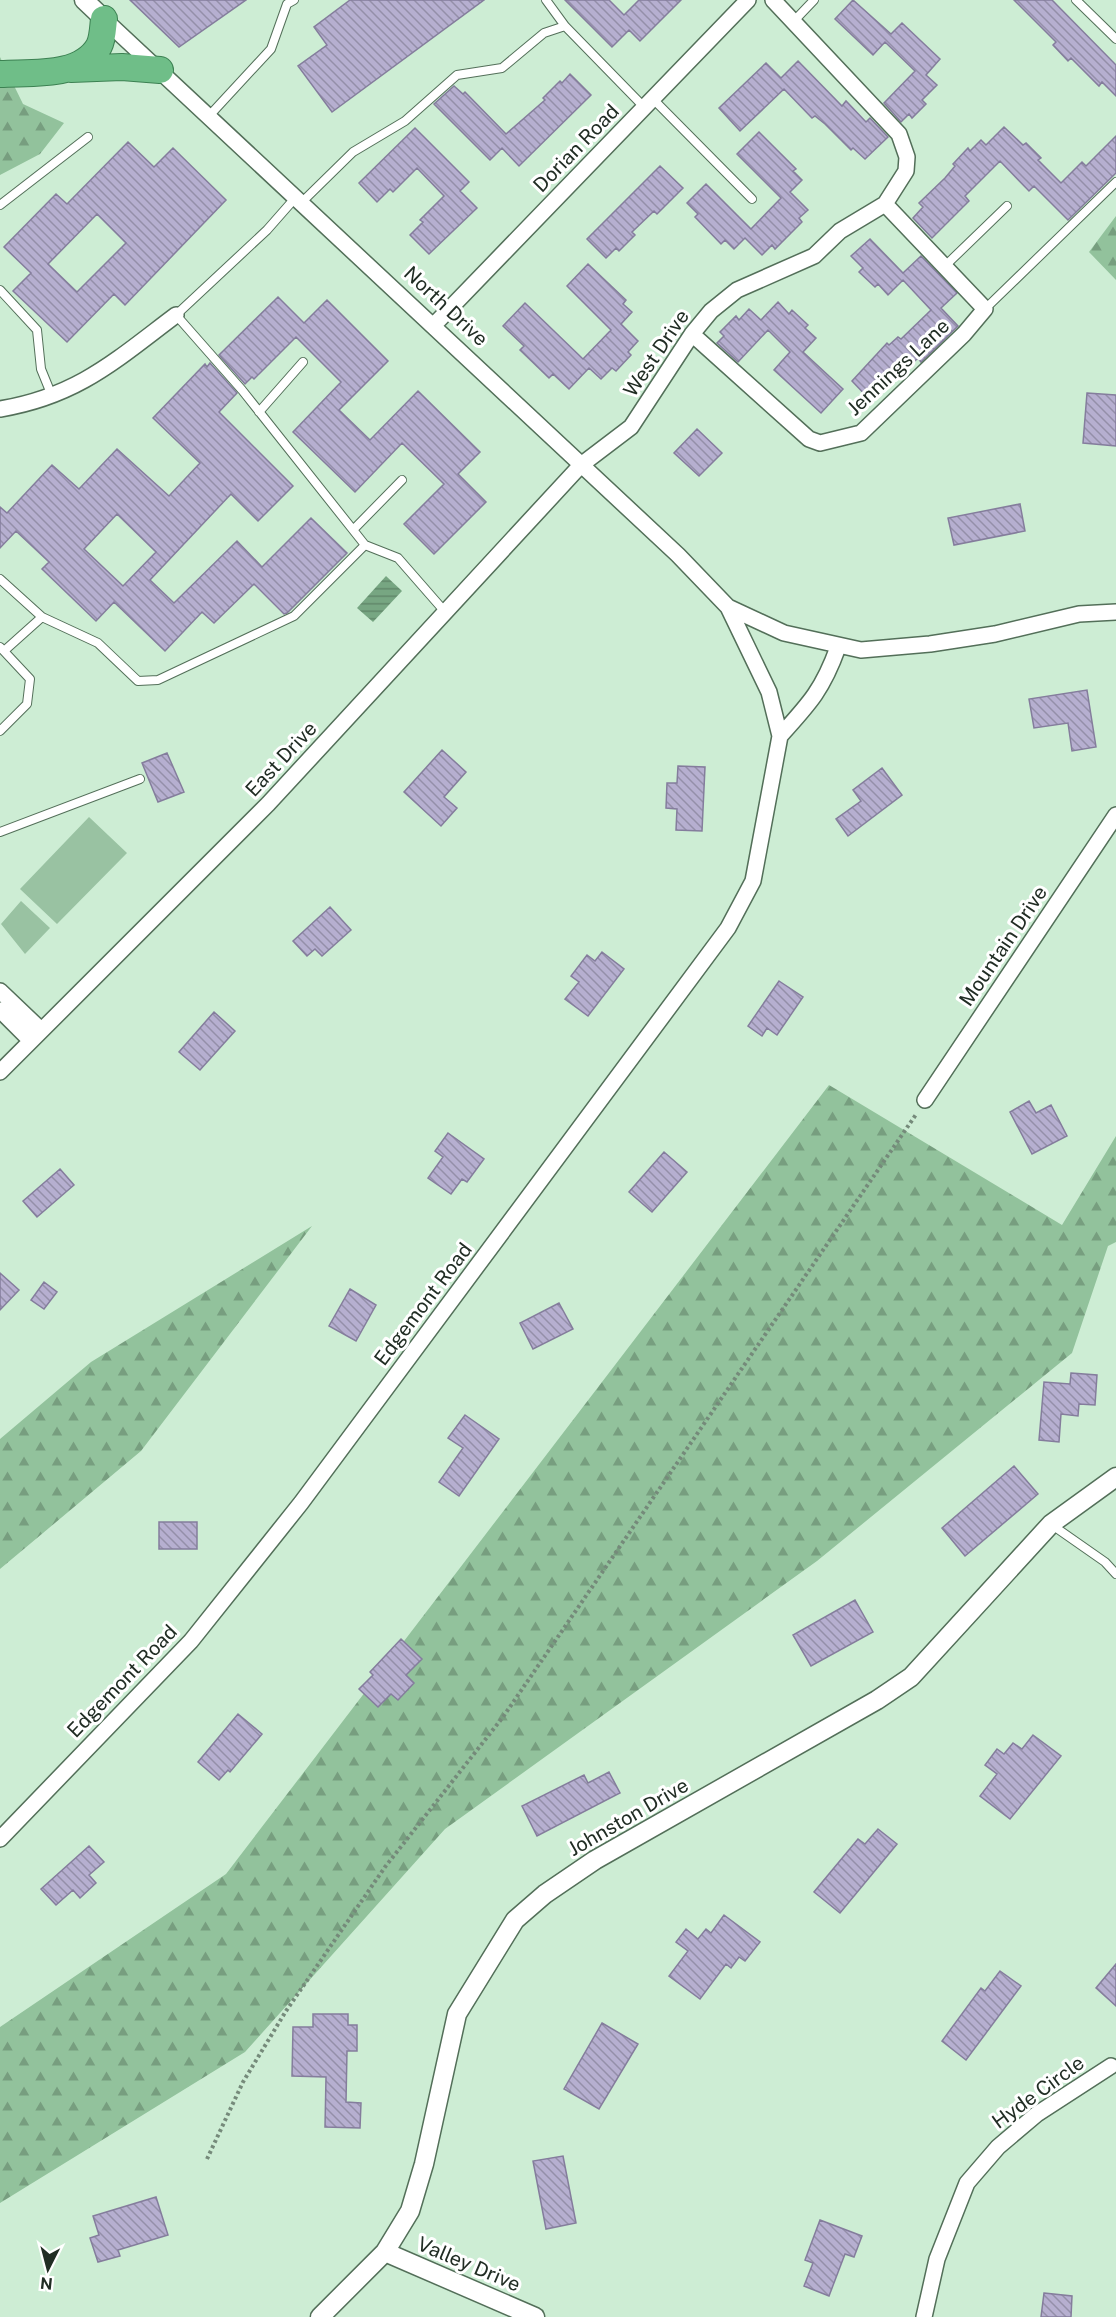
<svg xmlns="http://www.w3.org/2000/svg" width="1116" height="2317" viewBox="0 0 1116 2317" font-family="'Public Sans',sans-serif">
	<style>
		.forest { fill: url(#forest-firs) }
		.pitch { fill: #99c2a2 }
		.water { fill: url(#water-rules) }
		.building { fill: url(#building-back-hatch); stroke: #847d9c; stroke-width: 1.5; fill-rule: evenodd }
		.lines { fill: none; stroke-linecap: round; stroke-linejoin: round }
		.service-casing { stroke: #536f59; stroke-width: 10 }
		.minor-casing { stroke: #536f59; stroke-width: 18 }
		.tertiary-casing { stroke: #536f59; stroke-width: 21 }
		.trunk-casing { stroke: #3c8152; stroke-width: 28 }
		.path { stroke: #758a7a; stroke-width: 4; stroke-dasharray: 3 3; stroke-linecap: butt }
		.service { stroke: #fff; stroke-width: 8 }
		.minor { stroke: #fff; stroke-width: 15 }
		.tertiary { stroke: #fff; stroke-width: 18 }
		.trunk { stroke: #6fbe88; stroke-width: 26 }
		.labels { text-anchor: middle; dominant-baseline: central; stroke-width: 6; stroke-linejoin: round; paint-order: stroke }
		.street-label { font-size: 20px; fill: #212d24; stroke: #fff }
	</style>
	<defs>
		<pattern id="forest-firs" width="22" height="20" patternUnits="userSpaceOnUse" patternTransform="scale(1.5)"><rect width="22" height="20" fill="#92c29c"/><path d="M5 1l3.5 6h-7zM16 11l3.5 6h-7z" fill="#779e7f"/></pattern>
		<pattern id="water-rules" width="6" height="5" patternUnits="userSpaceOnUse" patternTransform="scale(1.5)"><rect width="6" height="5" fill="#77a682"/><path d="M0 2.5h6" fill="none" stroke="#61886a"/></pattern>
		<pattern id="building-back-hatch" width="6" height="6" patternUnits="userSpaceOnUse" patternTransform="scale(1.5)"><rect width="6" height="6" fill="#b6afd0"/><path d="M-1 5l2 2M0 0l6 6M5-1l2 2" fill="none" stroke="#948fa9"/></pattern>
	</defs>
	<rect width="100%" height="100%" fill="#cdedd4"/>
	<path class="forest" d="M0,57L23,104L64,123L40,154L0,175Z
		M1116,216V280L1089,252Z
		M829,1085L1062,1225L1116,1136V1242L1108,1246L1072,1353L817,1561L445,1829L245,2052L0,2203V2027L226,1874Z
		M312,1226L141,1451L0,1569V1439L91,1362Z"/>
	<path class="pitch" d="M89,817L127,853L57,924L20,889Z
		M21,901L50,928L25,954L1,924Z"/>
	<path class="water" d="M386,576L402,591L373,622L357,608Z"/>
	<path class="building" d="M130,0H246L179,47Z
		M350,0H484L332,112L298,66L327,45L314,27Z
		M565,0H609L624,15L639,0H681L640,41L629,30L612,47Z
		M853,0L891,34L902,23L940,59L926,75L937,85L922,100L926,104L912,118L909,114L901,122L884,103L915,71L885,42L873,55L835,19Z
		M1014,0H1052L1116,65V96L1102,82L1099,86L1071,58L1068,61L1053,45L1056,42Z
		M798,61L842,106L846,101L866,122L870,118L888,137L865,159L853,148L851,150L825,124L815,116L812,118L784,89L740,131L719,108L766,63L781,78Z
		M570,74L591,95L519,166L502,148L490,160L434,104L454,86L463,94L465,92L506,134L545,100L543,98L560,81L562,83Z
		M1004,127L1023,145L1026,143L1041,158L1038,160L1061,183L1082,162L1086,166L1116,136V173L1068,220L1034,186L1029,191L1000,161L965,196L969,201L932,238L913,218L923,207L919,203L945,178L955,166L953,164L968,148L970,151L981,140L986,145Z
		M415,128L469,182L460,191L477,208L429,254L410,235L423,222L420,220L444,196L417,168L393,192L390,189L377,202L359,183Z
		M759,132L796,169L793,171L802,180L790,192L808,210L799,218L802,222L775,249L772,245L762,255L745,238L734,249L725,240L721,244L695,217L698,214L687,203L706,184L751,229L781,198L737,154Z
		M128,142L154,167L173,148L226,200L125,305L114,294L67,342L13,291L31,273L4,247L56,194L67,204ZM97,214L126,243L77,292L48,264Z
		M660,166L683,188L657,214L654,211L632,232L635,235L619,251L616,248L606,258L587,239Z
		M870,239L903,273L921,256L957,293L941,308L958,326L921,362L918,358L872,402L852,381L887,343L889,345L898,337L901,339L931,310L903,280L888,295L878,284L875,287L859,272L863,268L851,256Z
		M588,264L626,300L623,304L632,312L621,324L638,341L628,352L631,355L616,371L612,368L601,379L589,368L569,389L553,374L549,378L520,350L524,346L503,326L525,303L583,359L611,330L567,286Z
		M278,297L304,323L327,300L388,361L339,410L370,440L418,391L480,452L458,474L486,502L434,554L404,524L444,484L402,443L355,492L293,432L341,382L296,337L254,379L252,377L245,384L219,355Z
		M778,302L789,314L792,310L808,325L805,328L816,338L803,352L843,389L821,413L774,370L790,352L768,330L738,362L717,343L724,336L720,332L736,316L739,320L749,309L761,320Z
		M210,363L237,393L219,412L293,486L258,521L231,494L150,580L174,603L237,541L262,567L311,518L347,553L287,613L284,614L254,584L214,623L202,612L165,651L114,602L96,621L42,569L49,562L16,531L0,548V507L7,513L52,465L79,489L117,449L169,496L200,463L153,418L205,364L207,367ZM117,514L156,552L123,586L84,549Z
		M1087,393L1116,395V446L1083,443Z
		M697,429L722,453L699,476L674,453Z
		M1020,504L1025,531L954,545L948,518Z
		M1087,690L1096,747L1072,751L1068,723L1034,728L1029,699Z
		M442,750L466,772L444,797L457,808L441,826L404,792Z
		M167,753L184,792L158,802L142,763Z
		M678,766L705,767L702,831L676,830L677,809L666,808L667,783H677Z
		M882,768L902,795L848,836L836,819L861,801L853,790Z
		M330,907L351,930L322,956L315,949L307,956L293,941Z
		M602,952L624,969L588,1016L565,999L579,982L571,976L587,955L595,961Z
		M779,981L803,997L777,1035L767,1028L762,1036L748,1026Z
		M214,1012L235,1031L200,1070L179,1052Z
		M1029,1101L1036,1113L1051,1105L1067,1136L1032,1154L1010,1112Z
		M448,1133L484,1159L467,1182L462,1179L451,1194L428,1178L443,1157L435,1151Z
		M664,1152L687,1172L652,1212L629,1192Z
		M60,1169L74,1185L37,1217L23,1201Z
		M0,1273L19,1290L0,1310Z
		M44,1282L57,1292L44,1309L31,1300Z
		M350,1289L376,1305L356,1341L329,1326Z
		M559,1303L573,1329L533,1349L520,1323Z
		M1071,1373L1097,1375L1095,1405L1079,1404L1078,1416L1061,1414L1059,1442L1039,1440L1044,1382L1070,1384Z
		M465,1415L499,1439L459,1496L439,1482L463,1448L448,1438Z
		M1014,1466L1038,1494L965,1556L942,1528Z
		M159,1522H197V1549H159Z
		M855,1600L873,1632L811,1666L793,1635Z
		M401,1639L422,1659L406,1675L414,1683L398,1700L391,1694L378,1707L359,1689L373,1675L370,1672Z
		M238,1714L262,1734L230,1772L228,1770L219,1780L198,1762Z
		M1033,1735L1061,1756L1010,1819L980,1796L997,1774L985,1765L997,1749L1004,1754L1013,1743L1022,1749Z
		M609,1772L620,1793L537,1836L522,1806L584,1775L588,1783Z
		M878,1829L897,1844L840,1913L814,1892L858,1839L865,1844Z
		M89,1846L104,1862L89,1875L96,1883L80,1898L73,1890L56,1905L41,1889Z
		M724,1915L760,1942L745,1961L739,1957L731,1968L726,1964L700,1999L669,1976L688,1951L676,1942L686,1929L698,1939L706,1929L711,1933Z
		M1116,1964V2006L1096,1988Z
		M1000,1971L1021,1986L966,2060L942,2041L981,1988L985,1991Z
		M313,2014H348V2025H357V2051H347L346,2102L361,2103L360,2128L325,2127L326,2077L292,2076L293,2027H313Z
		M602,2023L638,2044L599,2109L564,2089Z
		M563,2156L576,2223L546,2229L533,2161Z
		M156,2197L168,2235L118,2250L120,2256L98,2262L90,2238L99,2235L93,2216Z
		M820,2220L862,2236L854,2257L845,2254L829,2296L804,2286L813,2263L805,2260Z
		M1044,2293L1072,2296L1071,2317H1041Z"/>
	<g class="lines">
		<defs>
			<path id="service" d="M546,0L565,26
				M1076,0L1116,39
				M793,22L814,0
				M653,99L752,199
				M209,116L271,49L287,4L294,0
				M296,197L267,230L176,315L242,390L365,545L398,558L446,613
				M302,202L353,152L405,121L457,75L502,68L544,33L565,26L644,107
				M0,205L88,137
				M945,266L1007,206
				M0,290L37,330L41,369L52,396
				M985,309L1116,182
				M259,412L303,362
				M353,530L402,480
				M0,579L42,617
				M0,647L30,679L27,704L0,731
				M4,651L42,617L98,643L138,681L158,680L294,616L365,545
				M0,832L140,779
				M1052,1525L1105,1562L1116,1574"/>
			<path id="minor" d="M104,19L678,555L728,607L784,633L861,650L930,644L995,634L1079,614L1116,612
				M433,326L748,0
				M692,334L809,439L820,443L861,433L964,334L985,309L885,204
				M0,409C78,396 116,360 176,315
				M728,607L769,692L780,736C810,703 823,689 838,647
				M0,991L41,1030
				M0,1010L31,1041
				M0,1072L268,804L581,465L631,427L692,334L711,311L737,290L814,256L840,231L885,204L906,171L907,157L899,134L773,0
				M925,1100L1116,815
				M0,1839L191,1641L301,1503L728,928L753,881L780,736
				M924,2317L937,2259L967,2183L998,2147L1037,2114L1111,2066"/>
			<path id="tertiary" d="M84,0L104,19
				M385,2252L535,2317
				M320,2317L385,2252L410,2211L424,2164L457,2014L515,1920L545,1894L595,1860L877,1700L911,1677L1051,1524L1116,1477"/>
			<path id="trunk" d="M71,69L122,67L160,70
				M0,74C31,72 81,78 99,46C103,38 103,27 104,19"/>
		</defs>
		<use href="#service" class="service-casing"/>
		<use href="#minor" class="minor-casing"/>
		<use href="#tertiary" class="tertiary-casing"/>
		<use href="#trunk" class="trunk-casing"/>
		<path class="path" d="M207,2159L243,2082L286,2011L385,1867L503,1717L917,1113"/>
		<use href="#service" class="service"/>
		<use href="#minor" class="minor"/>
		<use href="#tertiary" class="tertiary"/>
		<use href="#trunk" class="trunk"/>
	</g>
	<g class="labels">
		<g class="street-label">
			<text transform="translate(576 148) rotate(-46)">Dorian Road</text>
			<text transform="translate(446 306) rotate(43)">North Drive</text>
			<text transform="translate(656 353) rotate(-56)">West Drive</text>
			<text transform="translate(898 367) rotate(-43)">Jennings Lane</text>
			<text transform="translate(281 759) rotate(-47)">East Drive</text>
			<text transform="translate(1003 946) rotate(-56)">Mountain Drive</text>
			<text transform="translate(423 1304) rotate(-53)">Edgemont Road</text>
			<text transform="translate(122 1681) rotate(-46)">Edgemont Road</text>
			<text transform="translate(628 1817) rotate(-30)">Johnston Drive</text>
			<text transform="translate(1038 2092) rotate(-36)">Hyde Circle</text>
			<text transform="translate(469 2264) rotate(23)">Valley Drive</text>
		</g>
	</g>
	<g transform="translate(48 2269) rotate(186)" stroke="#ffffff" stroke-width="4.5" paint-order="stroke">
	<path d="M0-4.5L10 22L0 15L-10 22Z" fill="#212d24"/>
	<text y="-9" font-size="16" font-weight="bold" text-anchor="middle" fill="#212d24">N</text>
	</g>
</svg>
